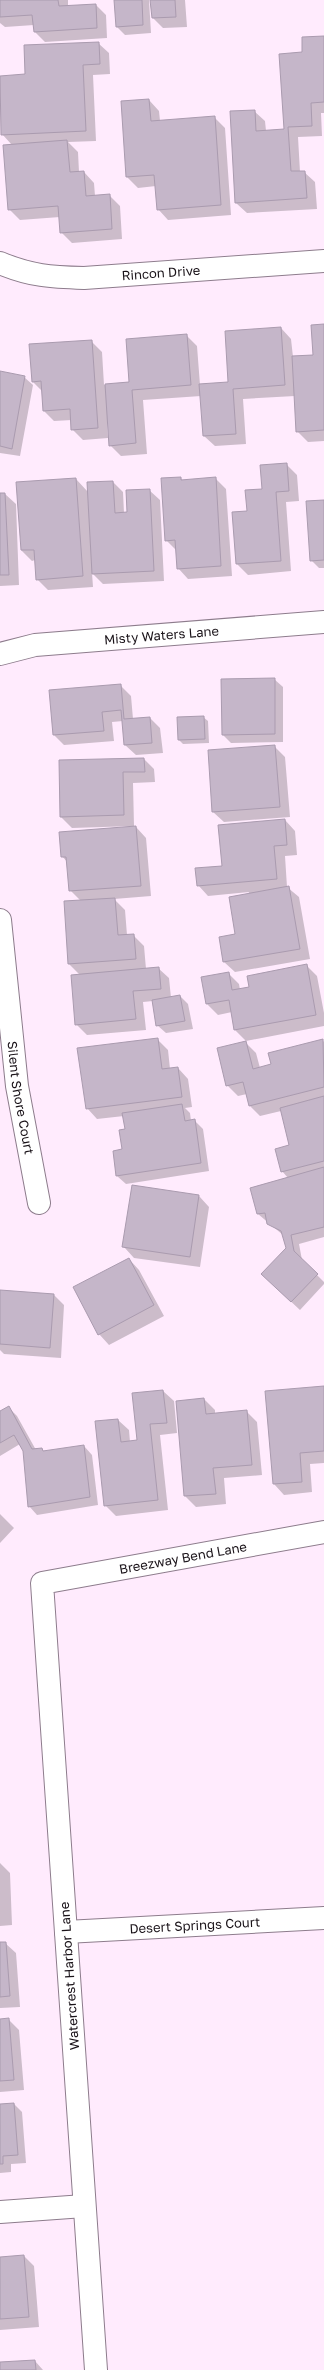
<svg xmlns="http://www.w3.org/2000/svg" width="324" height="2370" viewBox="0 0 324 2370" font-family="'Golos Text',sans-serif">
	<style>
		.shadow { fill: #0003 }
		.building { fill: #c5b6c9; stroke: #aa9baf }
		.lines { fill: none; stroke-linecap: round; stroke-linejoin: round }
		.minor-casing { stroke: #8d7c8c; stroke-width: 24 }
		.minor { stroke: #fff; stroke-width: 22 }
		.labels { text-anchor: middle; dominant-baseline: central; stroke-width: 4; stroke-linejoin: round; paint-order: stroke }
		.street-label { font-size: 13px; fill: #1a1319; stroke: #fff }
	</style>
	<rect width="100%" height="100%" fill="#ffebfd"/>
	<path class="shadow" d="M0,0H68V6L96,5L106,15L107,38L45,42L35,32L34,25L5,27L0,23Z
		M115,0H149L151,33L125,35L117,27Z
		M151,0H185L187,27L163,28L153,18Z
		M324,37V113H321L322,136L298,137L300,172H304L315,182L317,209L247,213L236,203L254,111L265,121L266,131L285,130L303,53Z
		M98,43L109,53L110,74L93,75L96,141L68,142L78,152L79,172H84L94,183L95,196L109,195L120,206L122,239L72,243L61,232L60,217L20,220L9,209L12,145L2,134L0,77L26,75Z
		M149,100L159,111L160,121L214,117L225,128L231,215L168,220L158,209L156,186L138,188L127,177L122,102Z
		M324,325V441L308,442L297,431L295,396L243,399L246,444L215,446L204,436L201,396L143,400L147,454L121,456L110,445L109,423H107L108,438L83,440L72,429V420L54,421L44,411L42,391L33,382L91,341L102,352L104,385L130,383L186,335L197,346L200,385L229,383L281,328L291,339L293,357L314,355Z
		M0,372L24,377L33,385L20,456L0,453Z
		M286,464L297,475L299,501L286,502L291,571L248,575L237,564L233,513L248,512L263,490Z
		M181,478L183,481L215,478L226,489L232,576L188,579L178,568L177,551L166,540Z
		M76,479L88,492L113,482L123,492L124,513H128L149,490L160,500L164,581L103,584L92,573L93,587L48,590L37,579L35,560L32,561L21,550Z
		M0,494H5L16,504L19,585L0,586Z
		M324,501V568H319L311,560Z
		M274,679L283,687V742L231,743L223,735Z
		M120,685L131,696L133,719L150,718L160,728L163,753L136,755L125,745L123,721L112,722L114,741L64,745L54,735Z
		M203,717L208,721L209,743L183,744L179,740Z
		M274,746L285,757L290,817L224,822L213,812Z
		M144,759L154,769L155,782L133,783L134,826L72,828L61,817L60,761Z
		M285,820L295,831L297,855L285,856L287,887L299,897L310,959L235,972L224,962L237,934L249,892L208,896L198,885Z
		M136,827L146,838L151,896L114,899L125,910L127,935H133L144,946L146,969L158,968L169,978L171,998L180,996L188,1004L193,1029L166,1033L157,1025L153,1001L143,1002L146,1030L87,1035L76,1024L80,975L69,964L81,901L70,890L68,863L62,856Z
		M306,965L317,976L324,1013V1026L246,1041L235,1030L232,1012L218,1015L207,1004L202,978L228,973L239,984L240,990L250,988Z
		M157,1039L168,1050L170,1069L178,1068L188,1079L192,1107L185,1108L190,1113L191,1121L194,1120L203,1129L209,1171L126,1184L117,1176L114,1152L123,1150L126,1130L124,1116L97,1119L87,1108Z
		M322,1040L324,1042V1237L299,1244L302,1260L324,1282V1284L300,1310L270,1282L287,1248L283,1235L258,1214L251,1188L288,1178L282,1171L291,1146L281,1111L260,1116L250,1106L247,1094L238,1096L227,1085L245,1042L256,1053L260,1068L272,1065Z
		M199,1196L209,1207L200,1267L134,1258L124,1247Z
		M129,1259L139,1270L164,1316L109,1345L99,1334Z
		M0,1291L54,1295L64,1305L61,1358L4,1354L0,1350Z
		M324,1387V1463L310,1464L312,1492L284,1495L274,1484L266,1392Z
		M163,1391L174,1401L177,1433L160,1435L168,1510L116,1516L105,1505L118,1420L129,1430L130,1442L139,1441Z
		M204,1399L215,1410V1414L246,1411L257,1422L262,1475L224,1478L226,1504L196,1507L185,1496L177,1401Z
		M9,1408L17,1416L36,1450L42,1449L44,1452L84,1446L92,1455L98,1505L37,1515L29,1506L24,1451L20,1444L0,1456V1412Z
		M0,1514L14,1528L0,1543Z
		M0,1863L10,1873L12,1925L0,1926Z
		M0,1943H5L16,1953L20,2007L0,2008Z
		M8,2019L19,2030L24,2090L0,2092V2020Z
		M14,2104L22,2112L26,2163L11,2164V2172L0,2173V2105Z
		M24,2256L34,2266L39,2327L0,2330V2258Z
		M35,2361L43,2370H0V2363Z"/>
	<path class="building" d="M0,0H58L59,6L96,4L97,28L34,32L32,15L0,17Z
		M114,0H142L143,25L116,27Z
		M150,0H175L176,17L152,18Z
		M324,36V102L311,103L312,126L288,127L291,171H305L307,198L235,203L230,111L255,110L256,131L284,129L279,54L302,52V37Z
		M99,42L100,64L83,65L86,131L1,135L0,76L25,74L24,45Z
		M149,99L151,121L215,116L221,205L157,210L154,175L126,177L121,101Z
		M67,140L70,172L84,171L86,196L110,194L112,229L60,233L58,206L8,210L3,145Z
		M324,324V430L296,432L292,356L313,355L311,325Z
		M281,327L285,385L233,389L236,434L203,436L199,384L228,382L225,331Z
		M187,334L191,385L132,390L136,443L109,446L105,384L129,382L126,339Z
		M92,340L98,428L71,430L70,409L43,411L41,381L32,382L29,344Z
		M0,371L25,376L12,449L0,446Z
		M287,463L289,491L276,492L281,561L236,564L232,512L247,511L245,490L262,489L260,465Z
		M181,477V480L216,477L221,566L177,569L175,540L165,541L161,478Z
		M76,478L83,576L36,580L34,550H21L16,482Z
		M113,481L115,513L127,512L126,490L150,489L154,571L92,574L87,482Z
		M0,493H5L9,575H0Z
		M324,500V560L310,561L306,501Z
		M275,678V734L222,735L221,679Z
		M121,684L124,719L150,717L152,743L124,745L121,710L102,712L104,731L53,735L49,690Z
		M204,716L205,739L178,740L177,717Z
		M275,745L280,807L212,812L208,750Z
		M144,758L145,772H123L124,815L60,817L59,760Z
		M285,819L287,845L274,846L277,879L197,886L195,868L222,866L218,825Z
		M136,826L141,886L69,891L66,857H61L59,832Z
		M289,886L300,949L223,962L219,937L235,934L229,897Z
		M115,898L118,935L134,934L136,959L68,964L64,901Z
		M307,964L316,1015L234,1030L229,1000L206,1004L201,977L229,972L232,990L249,987L247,976Z
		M159,967L161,989L133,991L136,1019L75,1025L71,975Z
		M180,995L185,1021L156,1026L152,1000Z
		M158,1038L162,1069L178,1067L182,1097L86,1109L77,1048Z
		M323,1039L324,1087L249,1106L243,1082L226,1086L217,1048L246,1041L253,1069L271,1064L268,1053Z
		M324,1096V1161L281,1172L275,1149L289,1145L280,1108Z
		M182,1104L185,1121L195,1119L201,1163L116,1176L113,1151L122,1149L119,1130L125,1129L122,1113Z
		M324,1167V1227L291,1235L294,1251L318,1274L291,1302L261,1274L286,1248L281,1231L267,1224L265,1213L257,1214L250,1188Z
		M132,1185L199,1195L190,1257L122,1247Z
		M129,1258L154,1305L98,1335L73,1287Z
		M0,1290L54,1294L50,1348L0,1344Z
		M324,1386V1451L300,1453L302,1482L273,1484L265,1391Z
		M163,1390L167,1423L150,1424L158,1500L104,1506L95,1421L118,1419L121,1442L137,1440L132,1393Z
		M204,1398L206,1414L247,1410L252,1465L213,1468L216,1494L184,1496L176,1401Z
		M9,1406L32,1449L42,1448L43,1451L84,1445L90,1497L28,1507L23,1451L14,1435L0,1443V1411Z
		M0,1942H6L10,1996L0,1997Z
		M9,2018L14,2080L0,2081V2019Z
		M14,2103L18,2155L3,2156V2164H0V2104Z
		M24,2255L29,2317L0,2319V2257Z
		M35,2360L36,2370H0V2362Z"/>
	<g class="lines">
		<defs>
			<g id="minor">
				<path id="s1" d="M0,263C31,276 51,277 84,278L324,261"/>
				<path id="s2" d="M0,654L35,645L324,622"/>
				<path id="s3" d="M0,920L17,1086L39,1203"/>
				<path id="s4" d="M66,1932L324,1918"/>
				<path d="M0,2212L84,2206"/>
				<path id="s5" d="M96,2370L42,1583L324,1532"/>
			</g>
		</defs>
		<use href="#minor" class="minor-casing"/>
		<use href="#minor" class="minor"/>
	</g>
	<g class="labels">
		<g class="street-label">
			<text stroke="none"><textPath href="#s1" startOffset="163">Rincon Drive</textPath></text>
			<text stroke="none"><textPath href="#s2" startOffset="163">Misty Waters Lane</textPath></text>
			<text stroke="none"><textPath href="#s3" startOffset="179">Silent Shore Court</textPath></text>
			<text stroke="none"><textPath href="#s5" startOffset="932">Breezway Bend Lane</textPath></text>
			<text stroke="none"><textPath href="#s4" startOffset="129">Desert Springs Court</textPath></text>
			<text transform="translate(69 1976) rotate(-94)">Watercrest Harbor Lane</text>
		</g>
	</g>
</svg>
